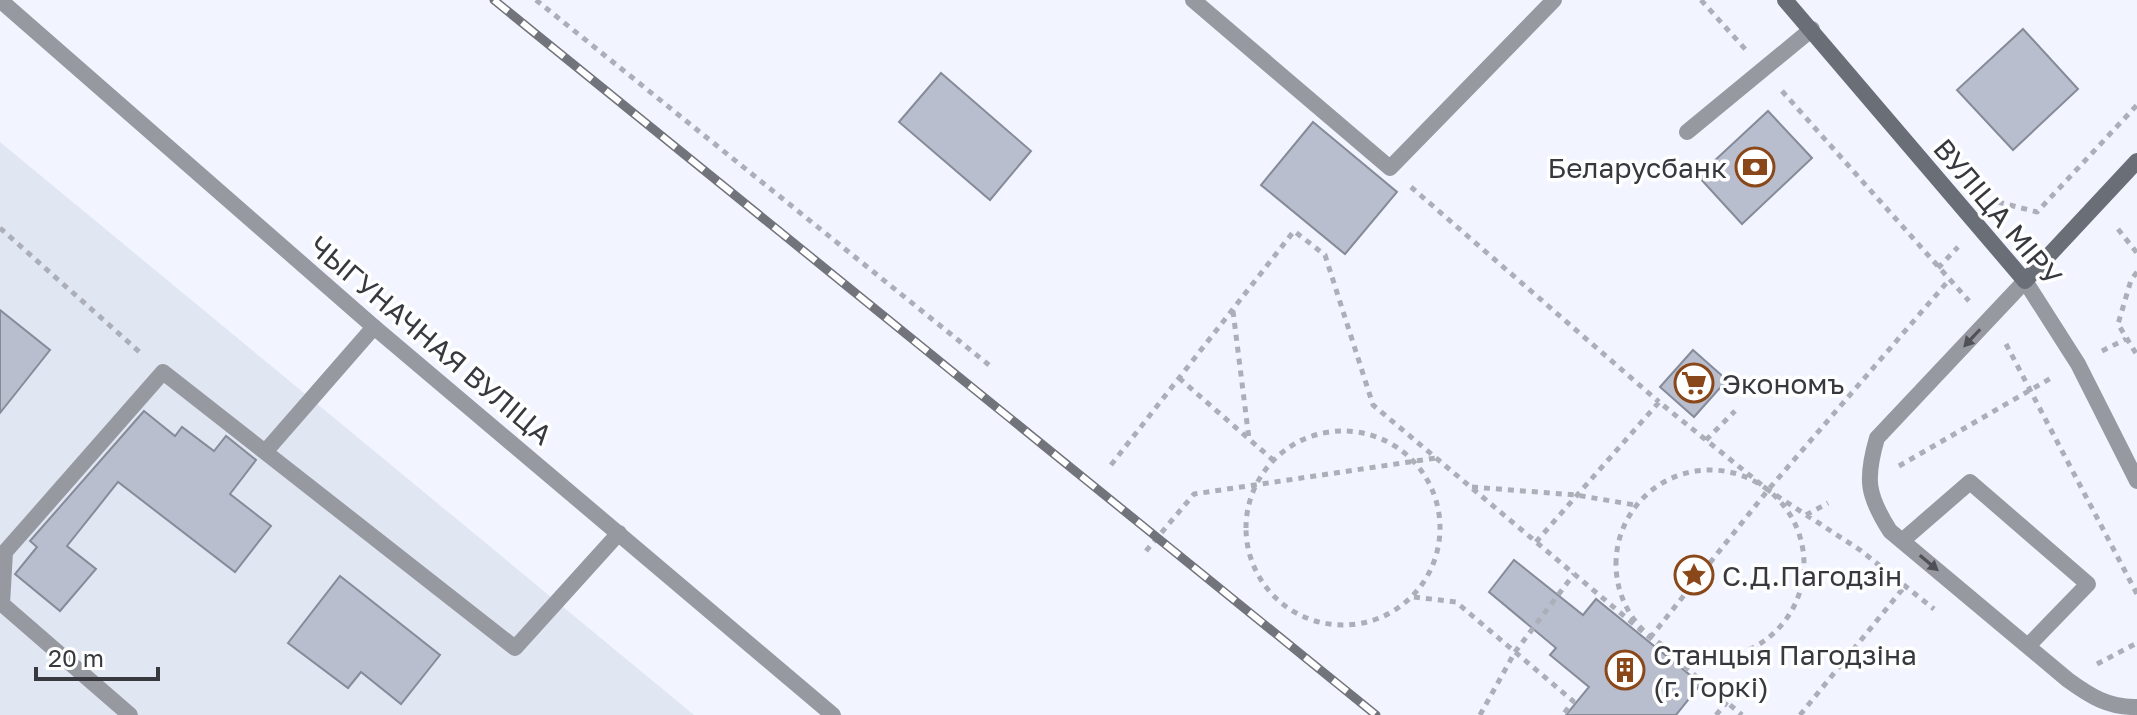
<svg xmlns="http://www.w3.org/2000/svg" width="2137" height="715" viewBox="0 0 2137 715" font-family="'Golos Text',sans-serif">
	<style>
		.built { fill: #e1e6f3 }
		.building { fill: #b9bece; stroke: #868b9a; stroke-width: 2 }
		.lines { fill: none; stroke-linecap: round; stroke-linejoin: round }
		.path { stroke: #acafb8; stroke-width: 5; stroke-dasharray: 6 6; stroke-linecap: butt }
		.lane { stroke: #9799a0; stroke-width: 16 }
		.street { stroke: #9799a0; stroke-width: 16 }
		.secondary { stroke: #6a6e77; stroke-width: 16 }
		.rail-casing { stroke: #72747b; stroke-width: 9 }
		.rail { stroke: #fff; stroke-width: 6; stroke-dasharray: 18; stroke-linecap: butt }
		.oneway { fill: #4f5157 }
		.labels { text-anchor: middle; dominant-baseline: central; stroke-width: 7; stroke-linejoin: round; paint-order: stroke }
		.poi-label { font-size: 28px; fill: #37393f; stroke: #fff; text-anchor: start }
		.street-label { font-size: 28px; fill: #37393f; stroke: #fff }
	</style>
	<rect width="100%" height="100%" fill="#f2f5ff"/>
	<path class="built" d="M0,142L694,715H0Z"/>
	<path class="building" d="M2023,29L2078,89L2013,150L1957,90Z
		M941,73L1031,151L990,200L899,122Z
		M1768,111L1812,158L1742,224L1698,176Z
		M1313,122L1397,192L1345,254L1261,185Z
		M0,310L50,350L0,413Z
		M1693,350L1727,380L1694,417L1660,387Z
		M144,411L175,436L182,427L214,451L226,436L256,460L230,494L271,526L235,572L118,482L67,546L96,569L60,611L15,574L37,547L30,541Z
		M1514,560L1583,615L1596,599L1701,684L1676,715H1566L1589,687L1550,655L1556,648L1489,592Z
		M340,576L440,655L401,704L361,672L348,688L288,643Z"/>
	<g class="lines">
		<path class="path" d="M536,0L989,365
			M1701,0L1746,50
			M1782,91L1969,301
			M1411,187L1659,402
			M1998,202L2037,212L2137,105
			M0,228L143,355
			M2118,229L2137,253
			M1938,268L1958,247
			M2137,272L2131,280L2118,324L2137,355
			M1233,311L1249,439
			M2006,344L2137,594
			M2102,351L2126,339
			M1179,378L1273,460
			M1246 528a97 97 0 1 1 194 0a97 97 0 1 1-194 0Z
			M1706,440L1735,411
			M1111,465L1294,231L1325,255L1373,405L1742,715
			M1899,466L2053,377
			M1616 564a94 94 0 1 1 188 0a94 94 0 1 1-188 0Z
			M1472,487L1576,495L1635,505
			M1806,515L1828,503
			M1536,542L1659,402L1768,490L1860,550L1934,609
			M1146,551L1194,494L1436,458
			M1414,597L1456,602L1573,701L1563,715
			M1650,638L1768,490L1949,280
			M2097,664L2137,643
			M1480,715L1515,652L1574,574
			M1716,715L1727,702
			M1800,715L1905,586"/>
		<path class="lane" d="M1193,0L1390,168L1554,0
			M1687,132L1812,29
			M2025,281L1877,438C1865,479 1867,495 1890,531L2068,680C2090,696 2109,708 2137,707
			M265,452L374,327
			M1902,541L1970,482L2088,584L2028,646
			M130,715L2,604L5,552L163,372L515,648L619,533"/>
		<path class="street" d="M0,0L374,327L833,715
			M2025,281L2078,364L2137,481"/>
		<path class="secondary" d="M1785,0L2025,281L2137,161"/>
		<defs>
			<path id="rail" d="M494,0L1376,715"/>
		</defs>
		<use href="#rail" class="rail-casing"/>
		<use href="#rail" class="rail"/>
	</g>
	<defs><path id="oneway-solid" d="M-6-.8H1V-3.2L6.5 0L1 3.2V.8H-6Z" transform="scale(2)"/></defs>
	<g class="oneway">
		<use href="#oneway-solid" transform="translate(1972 338) rotate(133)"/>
		<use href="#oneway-solid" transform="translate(1929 563) rotate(40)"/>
	</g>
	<defs>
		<symbol id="bank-ring" viewBox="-11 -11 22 22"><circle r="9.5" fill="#fff" stroke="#8a4719" stroke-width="1.5"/><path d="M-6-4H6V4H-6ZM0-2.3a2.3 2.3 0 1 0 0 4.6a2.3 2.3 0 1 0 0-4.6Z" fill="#8a4719"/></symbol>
		<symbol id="supermarket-ring" viewBox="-11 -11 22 22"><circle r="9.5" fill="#fff" stroke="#8a4719" stroke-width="1.5"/><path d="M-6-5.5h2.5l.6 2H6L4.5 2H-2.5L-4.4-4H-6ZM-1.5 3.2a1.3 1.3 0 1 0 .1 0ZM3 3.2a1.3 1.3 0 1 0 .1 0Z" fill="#8a4719"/></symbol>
		<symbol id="sight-ring" viewBox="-11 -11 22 22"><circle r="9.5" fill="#fff" stroke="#8a4719" stroke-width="1.5"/><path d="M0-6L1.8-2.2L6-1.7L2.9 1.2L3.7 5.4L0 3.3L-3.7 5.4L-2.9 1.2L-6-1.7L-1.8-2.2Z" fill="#8a4719"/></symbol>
		<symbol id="building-ring" viewBox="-11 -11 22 22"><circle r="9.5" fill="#fff" stroke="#8a4719" stroke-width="1.5"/><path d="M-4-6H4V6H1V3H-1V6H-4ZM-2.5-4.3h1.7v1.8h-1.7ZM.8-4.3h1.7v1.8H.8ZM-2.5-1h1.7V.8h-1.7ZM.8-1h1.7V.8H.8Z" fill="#8a4719"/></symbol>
	</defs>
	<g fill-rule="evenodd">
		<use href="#bank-ring" x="1733" y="145" width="44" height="44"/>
		<use href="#supermarket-ring" x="1672" y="361" width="44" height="44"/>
		<use href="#sight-ring" x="1672" y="553" width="44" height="44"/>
		<use href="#building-ring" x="1603" y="648" width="44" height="44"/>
	</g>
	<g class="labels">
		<g class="poi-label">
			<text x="1727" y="167" text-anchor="end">Беларусбанк</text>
			<text x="1722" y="383">Экономъ</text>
			<text x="1722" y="575">С.Д.Пагодзін</text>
			<text x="1653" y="654">Станцыя Пагодзіна<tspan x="1653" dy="32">(г. Горкі)</tspan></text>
		</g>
		<g class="street-label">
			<text transform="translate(1998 212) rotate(50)">ВУЛІЦА МІРУ</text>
			<text transform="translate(431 340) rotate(40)">ЧЫГУНАЧНАЯ ВУЛІЦА</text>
		</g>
	</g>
	<path d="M36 667v12h122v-12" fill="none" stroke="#37393f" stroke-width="4"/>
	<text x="48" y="667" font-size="24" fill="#37393f" stroke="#ffffff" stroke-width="6" paint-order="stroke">20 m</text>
</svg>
